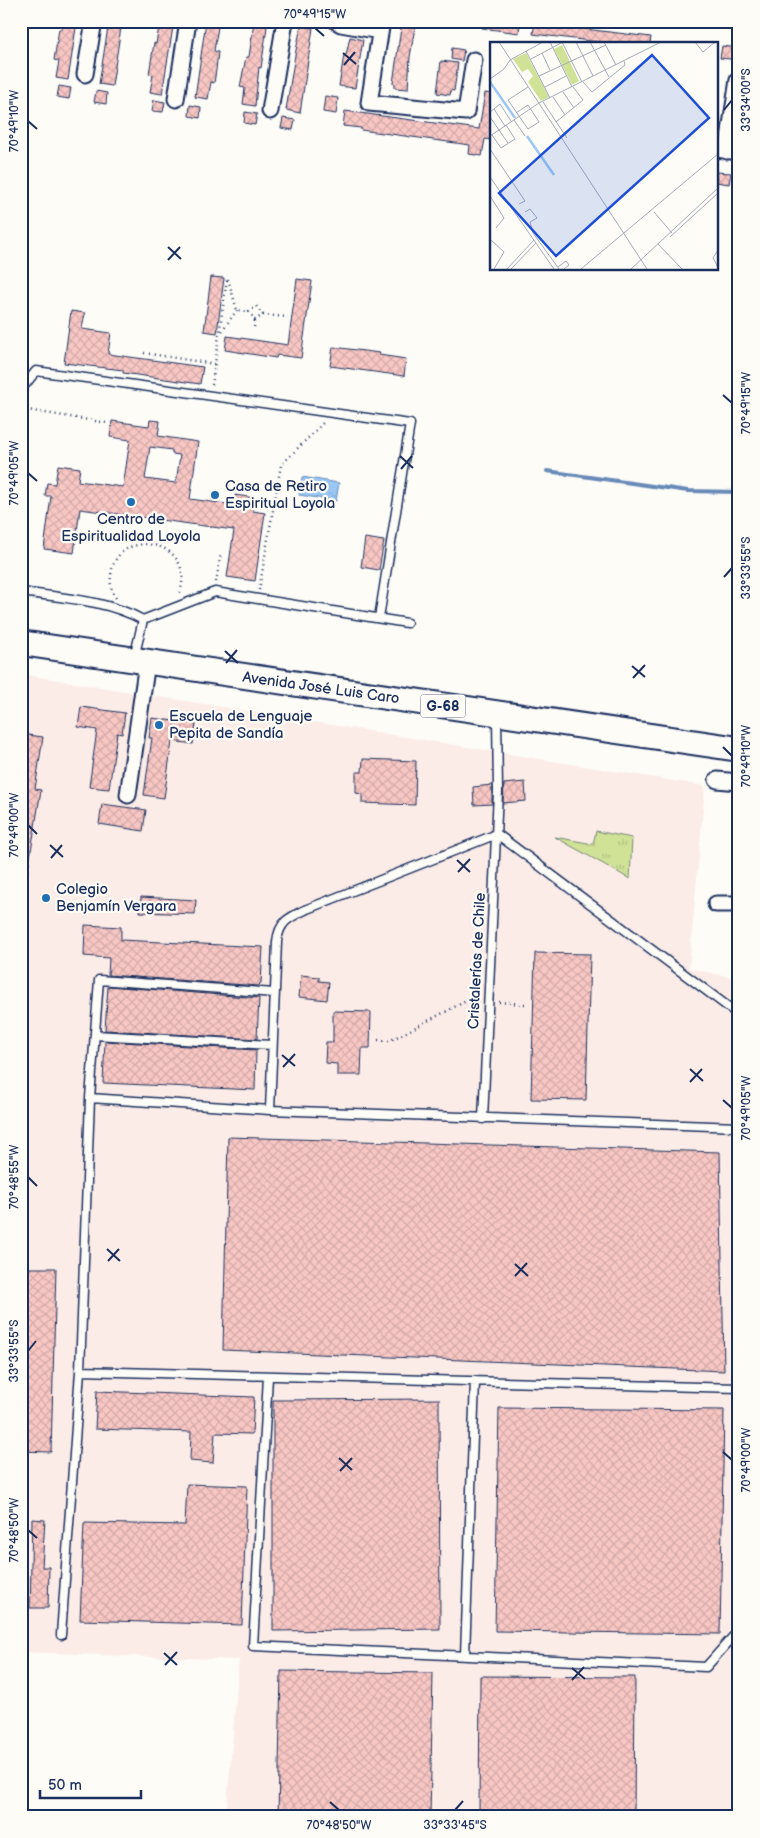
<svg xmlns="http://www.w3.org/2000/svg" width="760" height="1838" viewBox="0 0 760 1838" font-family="'Balsamiq Sans',sans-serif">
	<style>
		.built { fill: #fcece7 }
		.grass { fill: url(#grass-tufts); stroke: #76887a }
		.water { fill: url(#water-ripples); stroke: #688ab8 }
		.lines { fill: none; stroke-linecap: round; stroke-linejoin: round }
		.stream { stroke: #688ab8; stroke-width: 4 }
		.building { fill: url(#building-cross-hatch); stroke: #1b2f5e; fill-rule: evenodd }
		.lane-casing { stroke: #1b2f5e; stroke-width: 11 }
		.street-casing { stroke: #1b2f5e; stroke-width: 19 }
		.primary-casing { stroke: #1b2f5e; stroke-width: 28 }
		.path { stroke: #1b2f5e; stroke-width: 2.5; stroke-dasharray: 1 4; stroke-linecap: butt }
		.lane { stroke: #fdfcf7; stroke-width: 8 }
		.street { stroke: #fdfcf7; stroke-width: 15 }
		.primary { stroke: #fdfcf7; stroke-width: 24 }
		.ticks { fill: none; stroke: #1b2f5e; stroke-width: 2 }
		.poi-dot { fill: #1f6fb2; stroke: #fdfcf7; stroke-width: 2 }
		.labels { text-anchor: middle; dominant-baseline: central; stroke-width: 4.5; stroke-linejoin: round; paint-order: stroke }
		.shield { fill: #fdfcf7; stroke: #5f6c8c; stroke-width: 1 }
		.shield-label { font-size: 14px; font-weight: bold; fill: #1b2f5e }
		.poi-label { font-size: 15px; fill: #1b2f5e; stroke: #fdfcf7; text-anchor: start }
		.street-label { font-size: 15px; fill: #1b2f5e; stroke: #fdfcf7 }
		.inset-river { fill: none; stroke: #9bc7f4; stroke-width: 2.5 }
		.inset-road { fill: none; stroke: #a3aaba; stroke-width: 1 }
		.view { fill: #1d4ed8; fill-opacity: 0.15; stroke: #1d4ed8; stroke-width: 2.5 }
		.inset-edge { fill: none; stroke: #1b2f5e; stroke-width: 2.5 }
		.neatline { fill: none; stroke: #1b2f5e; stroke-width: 2 }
		.ticks-label { font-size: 12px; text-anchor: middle; fill: #1b2f5e }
	</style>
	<defs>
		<pattern id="grass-tufts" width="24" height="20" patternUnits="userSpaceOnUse" patternTransform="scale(1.25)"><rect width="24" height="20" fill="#d0e296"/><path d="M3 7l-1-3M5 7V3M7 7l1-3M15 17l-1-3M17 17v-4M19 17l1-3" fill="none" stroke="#b2c284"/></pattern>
		<pattern id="water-ripples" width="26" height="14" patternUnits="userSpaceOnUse" patternTransform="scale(1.25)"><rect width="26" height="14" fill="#9bc7f4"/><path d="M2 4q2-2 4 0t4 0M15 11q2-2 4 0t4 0" fill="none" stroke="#85abd4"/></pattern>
		<pattern id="building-cross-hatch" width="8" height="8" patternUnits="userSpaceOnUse" patternTransform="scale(1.25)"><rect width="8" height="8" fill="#f8c7c3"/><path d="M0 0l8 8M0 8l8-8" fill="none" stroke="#d4abaa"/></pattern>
	</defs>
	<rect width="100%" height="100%" fill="#fdfcf7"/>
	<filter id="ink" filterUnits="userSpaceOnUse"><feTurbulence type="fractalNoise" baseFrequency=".02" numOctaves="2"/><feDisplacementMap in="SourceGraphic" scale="10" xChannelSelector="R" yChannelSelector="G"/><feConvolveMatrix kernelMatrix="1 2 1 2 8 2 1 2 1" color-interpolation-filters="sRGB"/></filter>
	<g filter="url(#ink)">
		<path class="built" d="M21,674L705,786L689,968L739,979V1817H226L239,1660L21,1652Z"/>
		<path class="grass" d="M596,831L632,838L630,879L555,837L593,844Z"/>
		<path class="water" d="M302,477L339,483L336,501L299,495Z"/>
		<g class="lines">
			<path class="stream" d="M547,471L688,491L739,492"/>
		</g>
		<path class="building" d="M63,21H77L68,80L56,78L59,61L54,60L59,29H62Z
			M109,21H122L112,86L99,84Z
			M160,21H174L162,94L150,92L153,75L149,74L154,43L156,44Z
			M206,21H219L214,51L218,52L216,70L214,83L211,82L208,99L195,97Z
			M402,21H416L410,57L408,89L395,88V84L393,83Z
			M482,21L520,22L519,33L482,28Z
			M254,22L265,24V26L267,27L261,68L259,67L255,106L243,104L245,88L240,87L246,57H249Z
			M535,23L651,37L650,44H615L533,34Z
			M301,26L313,28L300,113L286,110L295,55Z
			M350,37L363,40L355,88L339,86L344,55H346Z
			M722,46L739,48V60L720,58Z
			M452,48L464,50L462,61L451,59Z
			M441,61L458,63L454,91L451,90L450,95L437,93Z
			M59,86L71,88L69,99L57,97Z
			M96,91L107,93L106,104L94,102Z
			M485,93L491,94V140L485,139L482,156L469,154L470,145L361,130V128L343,126L345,111L479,129Z
			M325,96L338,98L336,114L323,112Z
			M154,100L165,102L163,112L152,111Z
			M190,105L201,107L200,118L189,116Z
			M245,112L257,114L255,125L244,123Z
			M283,118L295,120L293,130L281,128Z
			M716,172L731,173L729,184L716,182Z
			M211,277L224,278L217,333L204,331Z
			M297,279L312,281L301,358L277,355L276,358L225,350L227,336L288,345Z
			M71,311L85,313L82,329L111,333L108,354L203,367L200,384L123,373V370L64,363Z
			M333,347L380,353L379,355L406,359L404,376L330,366Z
			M150,420L160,421L158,436L198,442L190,499L234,505L235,495L255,498L253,511L265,513L255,581L227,577L234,530L80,509L74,553L44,549L51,496H45L47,483L55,484L58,465L80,468L78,481L123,487L130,440L110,437L112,421L149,426ZM150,447L172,450V454L180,455L176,483L145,479Z
			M365,538L384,541L379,570L361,567Z
			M81,707L125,713L122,734L117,733L109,789L89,787L97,730L78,727Z
			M152,718L196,724L193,744L172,741L164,798L144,795L152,738H149Z
			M21,734L43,737L35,789L41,790L27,875L21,874Z
			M363,759L416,761L415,805L362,803V794L356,793V772H362Z
			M525,782L526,801L503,803L504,784Z
			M492,785V804L474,805L473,787Z
			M102,804L146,810L143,831L99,824Z
			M141,897L196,900L195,914L140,912Z
			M85,925L121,927V940L263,947L261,983H260L259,986L108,975L109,958L84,956Z
			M535,953L590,954L586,1100L531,1099Z
			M301,975L319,977V981L329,982L327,1000L299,997Z
			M108,986L259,998L257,1039L105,1030Z
			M333,1011L371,1012L370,1048H362L361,1075H337V1064L325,1063L326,1042H333Z
			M105,1041L256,1050L255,1090L103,1083Z
			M228,1137L720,1152L724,1371L223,1350Z
			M21,1268H56L51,1452L21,1451Z
			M97,1391L254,1397L252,1434L215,1433L213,1463L190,1461L191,1432L95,1429Z
			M439,1399L440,1629L273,1631V1400Z
			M499,1408L724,1410L720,1634L495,1631Z
			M187,1484L247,1486L242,1625L80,1620L84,1523L185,1525Z
			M32,1519L45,1520L42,1567H49L48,1608H30Z
			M281,1671L433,1673L430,1817H278Z
			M480,1676L635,1677L634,1817H479Z"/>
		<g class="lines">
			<defs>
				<path id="lane" d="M21,394L24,386L36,371L410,424L379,618
					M21,592C63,598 106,600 143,620L215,592L407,623
					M134,658L143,620
					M95,1035L272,1045
					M90,1098L270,1110L739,1127
					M270,1110L277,942C279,921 290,917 307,909L497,834L739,1015
					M483,1119L498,792L497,716
					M80,1371L739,1388
					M268,1377L253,1646L706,1667L739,1630
					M61,1635L80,1371L90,1098L99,980L274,993
					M465,1655L475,1381"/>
				<path id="street" d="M336,21L341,24L380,31
					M382,21L369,103L466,112L474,60
					M85,74L94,21
					M176,99L188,21
					M270,111L285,21
					M716,149L739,152
					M727,151L738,80
					M717,780L739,782
					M128,795L147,662
					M716,904H739"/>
				<path id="primary" d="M21,643L739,749"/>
			</defs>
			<use href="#lane" class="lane-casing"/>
			<use href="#street" class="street-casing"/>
			<use href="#primary" class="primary-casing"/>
			<path class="path" d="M228,279L237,310L249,312
				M263,315L256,306L249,312L255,320L263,315L288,317
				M254,327L255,320
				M219,335L237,310
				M144,353L214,364
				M212,385L227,278
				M21,409L107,423
				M216,582L221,553
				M259,590L281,465L323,423
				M116,598C111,591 110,584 111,576C114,525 200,538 179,595
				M499,1002L525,1004
				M378,1040L389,1041L466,1001H478"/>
			<use href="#lane" class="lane"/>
			<use href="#street" class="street"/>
			<use href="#primary" class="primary"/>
		</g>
	</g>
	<path class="ticks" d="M315,28L324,36M343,53L356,64M344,65L355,52M724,110L732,100M28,121L37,129M168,247L181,259M168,260L180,247M723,395L732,403M400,456L413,468M401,469L412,456M28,473L37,481M724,577L732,568M225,651L238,663M226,663L237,650M632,666L645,677M633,678L645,665M723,747L732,756M28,825L37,834M50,845L63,857M51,858L62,845M457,860L470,872M458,872L470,859M282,1055L295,1066M283,1067L295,1054M690,1069L703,1081M690,1082L702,1069M723,1100L732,1108M28,1177L37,1186M107,1249L120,1261M108,1261L119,1249M515,1264L528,1276M515,1276L527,1263M28,1351L36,1341M723,1452L732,1460M339,1458L352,1470M340,1471L352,1458M28,1530L37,1538M164,1653L177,1665M165,1665L177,1652M572,1668L585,1679M572,1680L584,1667M330,1802L339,1810M455,1810L463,1801"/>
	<g class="poi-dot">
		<circle cx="215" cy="495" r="5"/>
		<circle cx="131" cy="502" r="5"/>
		<circle cx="159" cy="725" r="5"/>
		<circle cx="46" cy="898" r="5"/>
	</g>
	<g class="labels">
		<rect class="shield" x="420.5" y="694.5" width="45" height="23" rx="4"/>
		<g class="shield-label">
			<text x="443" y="706">G-68</text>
		</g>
		<g class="poi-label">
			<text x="225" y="486">Casa de Retiro<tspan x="225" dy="17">Espiritual Loyola</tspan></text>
			<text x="131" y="519" text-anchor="middle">Centro de<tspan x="131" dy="17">Espiritualidad Loyola</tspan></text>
			<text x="169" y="716">Escuela de Lenguaje<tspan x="169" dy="17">Pepita de Sandía</tspan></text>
			<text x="56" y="889">Colegio<tspan x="56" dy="17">Benjamín Vergara</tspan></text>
		</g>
		<g class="street-label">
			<text transform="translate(321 688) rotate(8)">Avenida José Luis Caro</text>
			<text transform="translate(477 961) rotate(-87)">Cristalerías de Chile</text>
		</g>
	</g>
	<g transform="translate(490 42)">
		<rect width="228" height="228" fill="#fdfcf7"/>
		<path d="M72,3L89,39L82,43L64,7ZM36,11L59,55L51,59L38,40L43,34L38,27L32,30L23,17Z" fill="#d0e296"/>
		<path class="inset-river" d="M0,40L25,76M37,94L64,133"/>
		<path class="inset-road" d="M9,0L157,227M60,0L82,45M72,0L92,40M86,0L103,34M100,0L119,35M114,0L126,23M205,0L213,10L225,0M36,9L60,56M52,11L60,28M41,17L73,0M49,34L116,3M0,37L14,27L20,18L53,0M93,40L102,50L135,23L134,19M55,45L76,34M83,45L93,58M73,50L84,66M63,55L75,73M53,60L77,96M4,67L15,84M0,70L10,62L21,79M26,71L38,63L49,80L38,87L29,74L18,58L38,45M0,75L18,101M24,78L35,94M66,80L93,58M2,93L11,106L25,97L16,83M72,93L84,83M0,94L49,61L171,0M0,107L35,159L29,162M0,135L64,227M0,154L14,176L6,186M35,170L40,167L47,176L40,180M164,170L182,191M40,180L43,191L69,227M180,195L228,151M0,197L14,210L4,227M168,202L192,227M228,208L223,216L228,225M68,225L76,219L79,223L74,227M17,227L44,198M21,227L46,201M91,227L228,112M141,227L228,146"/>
		<path class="view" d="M162,13L219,76L66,214L9,151Z"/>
		<rect width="228" height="228" class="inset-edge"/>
	</g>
	<rect width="760" height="1838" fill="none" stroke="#fdfcf7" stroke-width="55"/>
	<path d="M40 1790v8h101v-8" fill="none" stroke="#1b2f5e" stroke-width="2.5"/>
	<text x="48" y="1790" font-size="15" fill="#1b2f5e" stroke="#fdfcf7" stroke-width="4" paint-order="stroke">50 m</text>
	<rect x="28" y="28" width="704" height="1782" class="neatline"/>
	<g class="ticks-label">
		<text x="315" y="18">70°49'15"W</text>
		<text transform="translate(746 100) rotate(-90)" y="4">33°34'00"S</text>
		<text transform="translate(14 121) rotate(-90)" y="4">70°49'10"W</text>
		<text transform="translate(746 403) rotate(-90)" y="4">70°49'15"W</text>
		<text transform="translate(14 473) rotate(-90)" y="4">70°49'05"W</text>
		<text transform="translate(746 568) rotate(-90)" y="4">33°33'55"S</text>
		<text transform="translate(746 756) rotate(-90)" y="4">70°49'10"W</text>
		<text transform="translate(14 825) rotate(-90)" y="4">70°49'00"W</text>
		<text transform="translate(746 1108) rotate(-90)" y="4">70°49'05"W</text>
		<text transform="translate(14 1177) rotate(-90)" y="4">70°48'55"W</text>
		<text transform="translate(14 1351) rotate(-90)" y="4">33°33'55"S</text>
		<text transform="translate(746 1460) rotate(-90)" y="4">70°49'00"W</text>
		<text transform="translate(14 1530) rotate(-90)" y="4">70°48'50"W</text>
		<text x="339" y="1829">70°48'50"W</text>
		<text x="455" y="1829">33°33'45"S</text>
	</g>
</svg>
